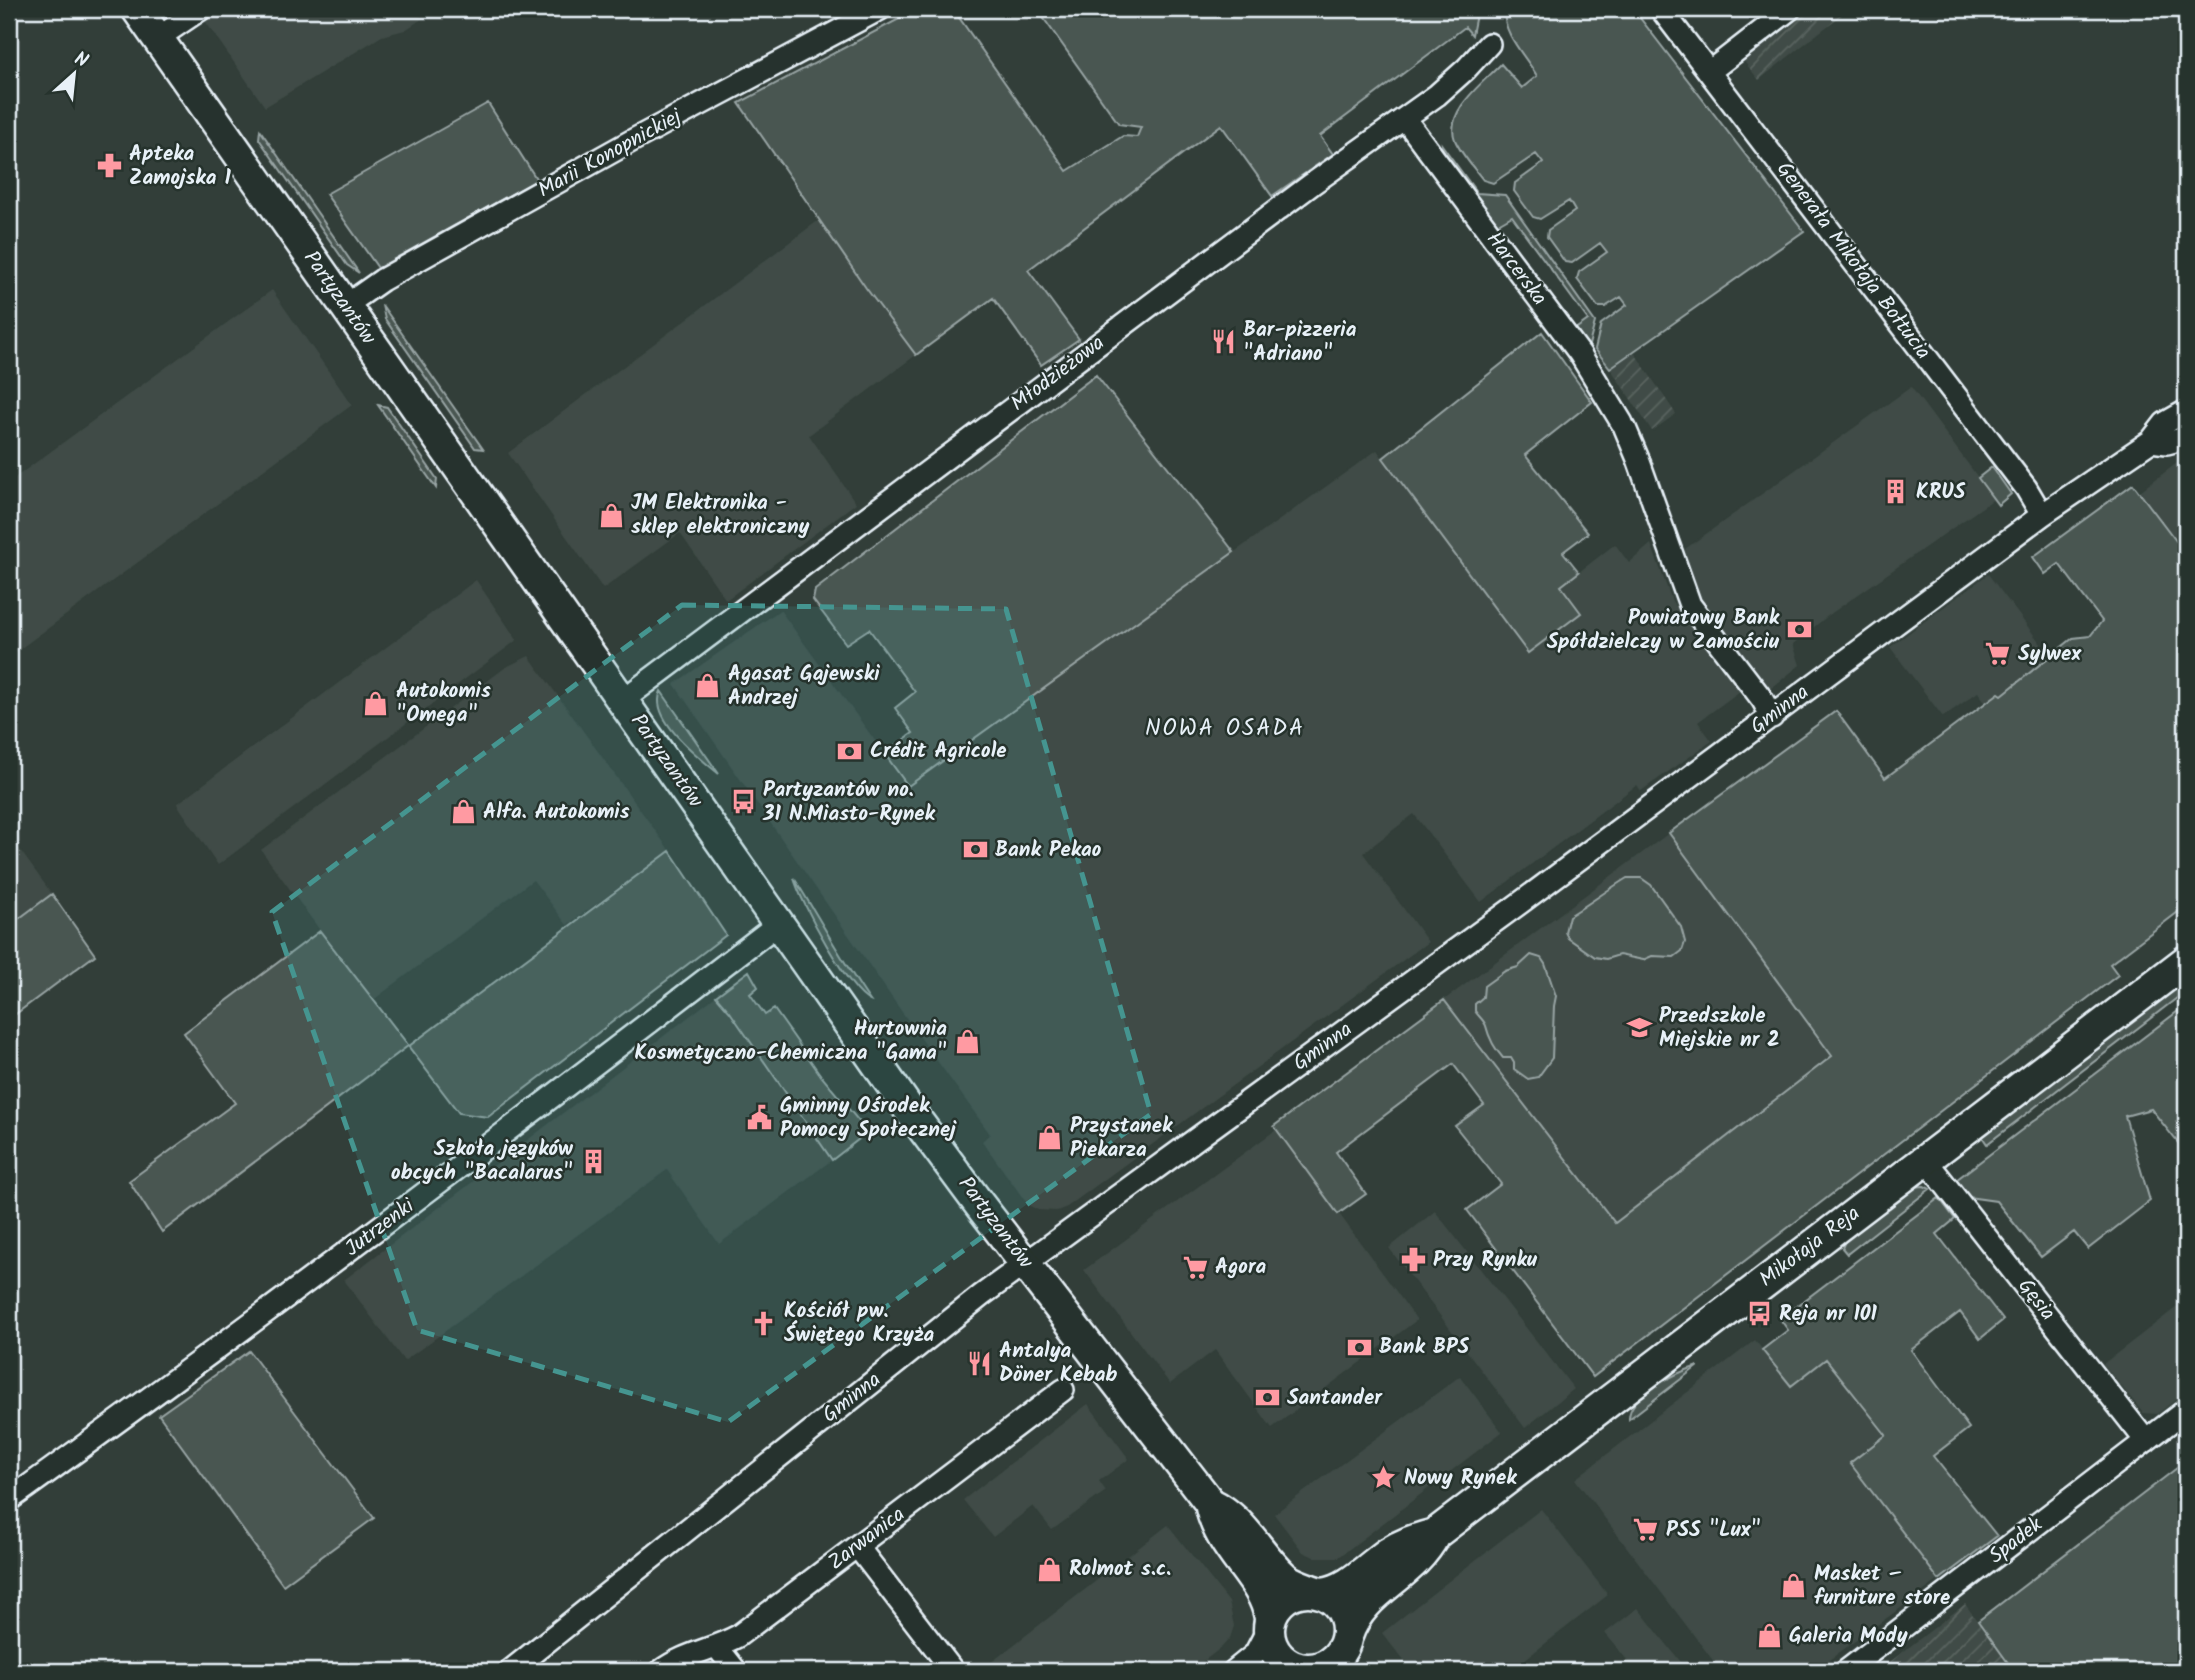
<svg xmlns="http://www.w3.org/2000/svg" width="2195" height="1680" viewBox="0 0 2195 1680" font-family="Kalam,sans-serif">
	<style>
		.built { fill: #3f4b46 }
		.industrial { fill: url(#industrial-furrows) }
		.green { fill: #495651; stroke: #98a4a4; stroke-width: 2 }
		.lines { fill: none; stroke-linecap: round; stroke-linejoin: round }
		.street-casing { stroke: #e8f1f8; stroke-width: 26 }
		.secondary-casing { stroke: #e8f1f8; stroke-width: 35 }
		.street { stroke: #26332d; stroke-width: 21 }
		.secondary { stroke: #26332d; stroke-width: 30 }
		.marked { fill: #459590; fill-opacity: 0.2; stroke: #459590; stroke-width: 5; stroke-dasharray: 14 9; stroke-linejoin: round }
		.labels { text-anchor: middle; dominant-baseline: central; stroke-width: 5; stroke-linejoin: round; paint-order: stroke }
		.poi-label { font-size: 21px; font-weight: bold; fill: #e8f1f8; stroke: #26332d; text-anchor: start }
		.street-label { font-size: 21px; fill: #e8f1f8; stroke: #26332d }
		.neighbourhood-label { font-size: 23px; letter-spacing: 2px; fill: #e8f1f8; stroke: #26332d }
	</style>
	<defs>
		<pattern id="industrial-furrows" width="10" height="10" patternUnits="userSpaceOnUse" patternTransform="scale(1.75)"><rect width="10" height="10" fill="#3f4b46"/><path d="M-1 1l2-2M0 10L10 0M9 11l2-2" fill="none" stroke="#5b6561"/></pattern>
	</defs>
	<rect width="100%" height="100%" fill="#323e39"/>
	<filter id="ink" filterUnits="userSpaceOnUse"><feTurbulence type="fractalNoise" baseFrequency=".0143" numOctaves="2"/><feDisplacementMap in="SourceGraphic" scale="14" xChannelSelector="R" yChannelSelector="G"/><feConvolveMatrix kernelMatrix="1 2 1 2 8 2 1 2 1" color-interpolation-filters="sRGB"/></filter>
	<g filter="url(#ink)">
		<path class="built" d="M228,9H415L422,19L405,30L382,36L265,107L205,21Z
			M819,220L916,355L809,435L856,503L726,600L680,533L603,589L508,453Z
			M272,290L352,405L9,657V482Z
			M1911,387L1994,499L1829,615L1793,644L1800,665L1769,690L1720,630L1697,597L1685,549Z
			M1377,450L1528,652L1561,586L1615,544L1629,563L1651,544L1672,601L1740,691L1698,722L1712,741L1641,791L1637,785L1481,902L1414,814L1363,853L1428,942L1067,1207L1057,1211L1038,1210L1028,1205L982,1141L990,1134L904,1015L674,684L780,610L908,786Z
			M2181,460L2186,461V554L2140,491Z
			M1988,574L2050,656L2001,695L1999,693L1986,703L1978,692L1943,717L1890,647Z
			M476,580L517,640L218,865L177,804Z
			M529,656L670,851L567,925L533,880L372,1001L261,850L506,667Z
			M1669,833L1832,1056L1615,1224L1444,1000Z
			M9,835L52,894L9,926Z
			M716,996L730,1012L832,1160L719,1244L667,1170L404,1361L344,1280Z
			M1277,1129L1417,1320L1272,1428L1215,1350L1170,1384L1084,1270Z
			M1435,1211L1574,1389L1525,1428L1389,1248Z
			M2186,1300V1392L2157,1414L2143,1413L2103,1364Z
			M1755,1340L1791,1386L1826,1359L1886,1435L1850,1464L1939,1580L1814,1671H1721L1575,1479Z
			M1460,1376L1502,1432L1339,1557H1314L1303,1552L1274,1514Z
			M1088,1404L1129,1459L1099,1481L1106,1491L1052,1530L1033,1506L993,1537L963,1500Z
			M1541,1509L1608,1595L1510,1671H1412L1382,1633Z
			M1168,1525L1229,1602L1234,1626L1230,1638L1222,1647L1191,1671H980Z
			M1638,1608L1688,1671H1636L1605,1633Z"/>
		<path class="industrial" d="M1805,9H1849L1759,80L1742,59Z
			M1634,352L1676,414L1652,431L1610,368Z
			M1965,1604L2014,1671H1878Z"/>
		<path class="green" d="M918,9H953L1067,171L1123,136L1137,137L1141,127L1119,124L1037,9H1477L1472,35L1465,27L1320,136L1333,154L1272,196L1221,125L1028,270L1079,339L1041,365L993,298L916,355L866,288L739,103Z
			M1504,9H1633L1804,231L1610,368L1595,349L1601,324L1627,305L1621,297L1605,307H1598L1577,279L1579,272L1607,252L1600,243L1572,263L1565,262L1547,237L1548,230L1575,211L1569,201L1540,219L1533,217L1514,191L1515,183L1543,163L1536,154L1493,183L1483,180C1474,168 1461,154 1455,140C1444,111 1484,82 1501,64L1522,88L1537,76C1524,54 1503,35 1504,9Z
			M488,103L537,180L378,268L326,194Z
			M260,130L359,273L347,265L259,139Z
			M1442,145L1477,193L1505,195L1595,322L1589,345L1585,347L1574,330L1588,320L1512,216L1498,224L1495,223L1443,154Z
			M382,305L483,449L475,448L385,319Z
			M1542,332L1592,402L1525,455L1588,533L1563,552L1579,572L1561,586L1581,613L1528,653L1383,458Z
			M1096,375L1234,552L908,786L884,753L913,733L895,708L915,692L869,629L846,644L813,600L815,590Z
			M378,405L387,407L437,479L436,488Z
			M1992,467L2011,494L1998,505L1978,478Z
			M2133,484L2186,554V906L2110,964L2118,975L1593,1377L1467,1210L1501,1184L1455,1126L1484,1105L1453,1064L1336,1152L1366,1194L1338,1214L1274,1126L1444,1000L1615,1223L1832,1056L1669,833L1836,711L1885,778L1999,693L2002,695L2073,638L2090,636L2102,621L2059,564L2045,574L2033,557Z
			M661,691L719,774C700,758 648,719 661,691Z
			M670,851L726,935L488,1117L459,1113L408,1046L162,1232L129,1181L235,1103L184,1033L320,931L409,1046Z
			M794,878C820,919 842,961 870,1001C849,992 800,901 794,878Z
			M1627,878H1641L1651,885L1681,927L1685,942L1682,951L1674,957L1652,956L1643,960L1619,955L1606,959L1595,957L1568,938L1565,932L1569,916C1589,904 1607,890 1627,878Z
			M52,894L95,955L9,1019V926Z
			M1531,955L1541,958L1545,964L1556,996L1554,1006L1552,1058L1538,1077L1528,1079L1514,1069V1063L1511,1058H1503C1494,1048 1489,1038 1486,1026C1484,1020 1478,1016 1475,1011V1004L1483,997L1484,986L1505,971L1518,967Z
			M749,971L758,987L750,994L765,1015L774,1009L822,1077L868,1132L832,1160L730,1012L716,996Z
			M2186,979V991L1987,1144L1981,1135Z
			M2186,1005V1153L2151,1109L2125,1116L2150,1201L2088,1249L2074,1232L2041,1257L1996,1201L1968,1197L1956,1180Z
			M1924,1186L1930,1189L1847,1254L1842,1248L1847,1236L1913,1187Z
			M1939,1198L1955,1219L1937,1234L2003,1320L1980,1339L1960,1312L1911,1350L1969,1428L1933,1456L1997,1536L1939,1580L1850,1463L1886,1435L1826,1359L1791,1386L1762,1350L1788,1330L1780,1319Z
			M249,1351L374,1518L283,1585L159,1415Z
			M1698,1366L1629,1419C1628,1395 1678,1372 1698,1366Z
			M2186,1461V1671H2014L1978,1621Z"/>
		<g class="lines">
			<defs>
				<path id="street" d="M1661,9L2026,488L2042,515
					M158,38L201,9
					M1709,72L1790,9
					M1405,119L1580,354L1622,423
					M345,306L382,280L635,139L880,9
					M1625,428L1638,459L1690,605L1762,699L1772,717
					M2151,441L2167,443L2186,438
					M623,700L1312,184L1437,95L1466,69L1489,44
					M1925,1159L2146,1441
					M9,1500C269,1313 524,1119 779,923
					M857,1546L953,1671
					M717,1647L736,1671
					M510,1671L982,1295L1520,903L2042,515L2151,441L2165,423L2186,411
					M661,1671C685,1653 712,1650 738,1636L1063,1390
					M1234,1671L1255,1654L1269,1627
					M1281,1671L1296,1668
					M1846,1671L2186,1410"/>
				<path id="secondary" d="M137,9L910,1111L979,1204L1210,1503C1219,1552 1264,1577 1270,1618
					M1210,1503C1244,1519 1257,1552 1284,1577C1292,1584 1303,1587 1314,1591
					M1269 1630a39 39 0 1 1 78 0a39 39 0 1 1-78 0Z
					M1322,1593C1347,1591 1368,1567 1388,1553C1403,1543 1418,1538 1435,1534
					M1347,1636C1363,1588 1412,1579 1435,1534L2186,961"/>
			</defs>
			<use href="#street" class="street-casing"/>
			<use href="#secondary" class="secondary-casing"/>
			<use href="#street" class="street"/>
			<use href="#secondary" class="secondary"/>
		</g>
	</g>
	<path class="marked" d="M682,605L1006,609L1151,1114L728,1422L417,1330L272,912Z"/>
	<defs>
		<symbol id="pharmacy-bare" viewBox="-9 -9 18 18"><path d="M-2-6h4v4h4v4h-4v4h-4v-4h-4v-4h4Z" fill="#ff9aa2" stroke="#26332d" stroke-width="2.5" paint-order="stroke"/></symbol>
		<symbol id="restaurant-bare" viewBox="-9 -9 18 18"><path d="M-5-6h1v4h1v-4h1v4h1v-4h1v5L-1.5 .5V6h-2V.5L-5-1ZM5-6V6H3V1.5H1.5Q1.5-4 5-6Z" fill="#ff9aa2" stroke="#26332d" stroke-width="2.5" paint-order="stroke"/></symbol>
		<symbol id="building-bare" viewBox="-9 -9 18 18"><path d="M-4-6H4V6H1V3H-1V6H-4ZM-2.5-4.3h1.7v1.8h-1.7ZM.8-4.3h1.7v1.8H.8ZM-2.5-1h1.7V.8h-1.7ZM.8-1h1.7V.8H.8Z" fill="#ff9aa2" stroke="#26332d" stroke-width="2.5" paint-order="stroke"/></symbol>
		<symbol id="shop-bare" viewBox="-9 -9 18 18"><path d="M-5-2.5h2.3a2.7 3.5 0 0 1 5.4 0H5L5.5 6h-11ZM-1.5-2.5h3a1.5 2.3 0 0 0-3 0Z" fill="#ff9aa2" stroke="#26332d" stroke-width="2.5" paint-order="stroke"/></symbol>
		<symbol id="bank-bare" viewBox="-9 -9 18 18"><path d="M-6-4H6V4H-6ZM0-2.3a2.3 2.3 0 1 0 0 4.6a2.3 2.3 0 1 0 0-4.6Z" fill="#ff9aa2" stroke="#26332d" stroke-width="2.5" paint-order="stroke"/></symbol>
		<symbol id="supermarket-bare" viewBox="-9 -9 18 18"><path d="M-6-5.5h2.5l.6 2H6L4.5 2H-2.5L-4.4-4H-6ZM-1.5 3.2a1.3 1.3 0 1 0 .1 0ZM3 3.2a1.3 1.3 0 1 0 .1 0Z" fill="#ff9aa2" stroke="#26332d" stroke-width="2.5" paint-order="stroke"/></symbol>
		<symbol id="bus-bare" viewBox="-9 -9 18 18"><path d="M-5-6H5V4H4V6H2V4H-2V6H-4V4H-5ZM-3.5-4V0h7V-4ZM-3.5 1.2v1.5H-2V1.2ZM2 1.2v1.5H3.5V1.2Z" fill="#ff9aa2" stroke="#26332d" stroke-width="2.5" paint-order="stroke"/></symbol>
		<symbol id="school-bare" viewBox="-9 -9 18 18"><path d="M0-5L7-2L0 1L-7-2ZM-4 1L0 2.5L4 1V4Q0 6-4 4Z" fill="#ff9aa2" stroke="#26332d" stroke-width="2.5" paint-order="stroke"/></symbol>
		<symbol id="civic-bare" viewBox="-9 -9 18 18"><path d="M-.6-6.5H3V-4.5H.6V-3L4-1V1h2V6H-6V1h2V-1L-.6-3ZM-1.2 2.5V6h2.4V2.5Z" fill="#ff9aa2" stroke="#26332d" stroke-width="2.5" paint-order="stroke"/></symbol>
		<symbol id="church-bare" viewBox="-9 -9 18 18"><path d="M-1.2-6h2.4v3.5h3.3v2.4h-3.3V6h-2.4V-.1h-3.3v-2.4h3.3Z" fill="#ff9aa2" stroke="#26332d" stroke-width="2.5" paint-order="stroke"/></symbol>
		<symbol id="sight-bare" viewBox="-9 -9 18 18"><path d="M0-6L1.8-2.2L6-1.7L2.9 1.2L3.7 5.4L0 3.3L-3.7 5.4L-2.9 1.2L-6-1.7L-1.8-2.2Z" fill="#ff9aa2" stroke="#26332d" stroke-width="2.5" paint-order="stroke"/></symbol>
	</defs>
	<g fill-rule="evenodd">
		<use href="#pharmacy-bare" x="92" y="148" width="35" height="35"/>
		<use href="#restaurant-bare" x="1206" y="324" width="35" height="35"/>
		<use href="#building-bare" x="1878" y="474" width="35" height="35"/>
		<use href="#shop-bare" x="594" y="498" width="35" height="35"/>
		<use href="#bank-bare" x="1782" y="612" width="35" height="35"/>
		<use href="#supermarket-bare" x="1980" y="636" width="35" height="35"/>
		<use href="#shop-bare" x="690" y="668" width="35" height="35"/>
		<use href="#shop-bare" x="358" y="686" width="35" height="35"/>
		<use href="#bank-bare" x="832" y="734" width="35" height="35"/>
		<use href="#bus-bare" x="726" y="784" width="35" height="35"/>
		<use href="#shop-bare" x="446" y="794" width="35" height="35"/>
		<use href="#bank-bare" x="958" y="832" width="35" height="35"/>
		<use href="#school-bare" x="1622" y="1010" width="35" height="35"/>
		<use href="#shop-bare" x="950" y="1024" width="35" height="35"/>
		<use href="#civic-bare" x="742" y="1100" width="35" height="35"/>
		<use href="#shop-bare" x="1032" y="1120" width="35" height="35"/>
		<use href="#building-bare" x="576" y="1144" width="35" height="35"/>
		<use href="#pharmacy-bare" x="1396" y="1242" width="35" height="35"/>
		<use href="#supermarket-bare" x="1178" y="1250" width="35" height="35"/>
		<use href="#bus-bare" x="1742" y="1296" width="35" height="35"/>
		<use href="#church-bare" x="746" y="1306" width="35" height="35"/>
		<use href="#bank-bare" x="1342" y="1330" width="35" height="35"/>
		<use href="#restaurant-bare" x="962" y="1346" width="35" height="35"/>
		<use href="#bank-bare" x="1250" y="1380" width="35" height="35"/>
		<use href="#sight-bare" x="1366" y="1460" width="35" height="35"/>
		<use href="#supermarket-bare" x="1628" y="1512" width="35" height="35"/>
		<use href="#shop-bare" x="1032" y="1552" width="35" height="35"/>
		<use href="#shop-bare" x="1776" y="1568" width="35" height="35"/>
		<use href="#shop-bare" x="1752" y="1618" width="35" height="35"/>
	</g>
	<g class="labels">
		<g class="poi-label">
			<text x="129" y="154">Apteka<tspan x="129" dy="24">Zamojska 1</tspan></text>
			<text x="1243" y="330">Bar-pizzeria<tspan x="1243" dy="24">"Adriano"</tspan></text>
			<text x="1916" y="492">KRUS</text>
			<text x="631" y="503">JM Elektronika -<tspan x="631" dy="24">sklep elektroniczny</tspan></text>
			<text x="1779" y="618" text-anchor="end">Powiatowy Bank<tspan x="1779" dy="24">Spółdzielczy w Zamościu</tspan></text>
			<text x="2018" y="654">Sylwex</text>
			<text x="728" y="674">Agasat Gajewski<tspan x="728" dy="24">Andrzej</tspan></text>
			<text x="396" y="691">Autokomis<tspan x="396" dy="24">"Omega"</tspan></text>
			<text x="870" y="751">Crédit Agricole</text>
			<text x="763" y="790">Partyzantów no.<tspan x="763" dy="24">31 N.Miasto-Rynek</tspan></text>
			<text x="483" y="812">Alfa. Autokomis</text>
			<text x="995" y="850">Bank Pekao</text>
			<text x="1659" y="1016">Przedszkole<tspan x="1659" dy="24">Miejskie nr 2</tspan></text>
			<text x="947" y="1029" text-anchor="end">Hurtownia<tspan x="947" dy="24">Kosmetyczno-Chemiczna "Gama"</tspan></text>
			<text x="780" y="1106">Gminny Ośrodek<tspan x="780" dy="24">Pomocy Społecznej</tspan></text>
			<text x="1070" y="1126">Przystanek<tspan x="1070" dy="24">Piekarza</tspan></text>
			<text x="573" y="1149" text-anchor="end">Szkoła języków<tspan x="573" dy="24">obcych "Bacalarus"</tspan></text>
			<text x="1433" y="1260">Przy Rynku</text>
			<text x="1215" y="1267">Agora</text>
			<text x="784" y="1311">Kościół pw.<tspan x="784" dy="24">Świętego Krzyża</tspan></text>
			<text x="1779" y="1314">Reja nr 101</text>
			<text x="1379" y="1347">Bank BPS</text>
			<text x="999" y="1351">Antalya<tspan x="999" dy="24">Döner Kebab</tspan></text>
			<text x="1287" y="1398">Santander</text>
			<text x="1404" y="1478">Nowy Rynek</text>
			<text x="1666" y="1530">PSS "Lux"</text>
			<text x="1069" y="1569">Rolmot s.c.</text>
			<text x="1814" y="1574">Masket –<tspan x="1814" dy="24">furniture store</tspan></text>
			<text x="1789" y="1636">Galeria Mody</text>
		</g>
		<g class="street-label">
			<text transform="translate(610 154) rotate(-29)">Marii Konopnickiej</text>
			<text transform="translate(1853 261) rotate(53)">Generała Mikołaja Bołtucia</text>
			<text transform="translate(1516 269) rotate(53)">Harcerska</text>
			<text transform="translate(339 298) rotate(55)">Partyzantów</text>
			<text transform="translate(1058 374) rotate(-37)">Młodzieżowa</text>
			<text transform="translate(1780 710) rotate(-37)">Gminna</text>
			<text transform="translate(666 761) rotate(55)">Partyzantów</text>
			<text transform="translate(1323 1047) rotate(-36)">Gminna</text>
			<text transform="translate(995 1223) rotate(53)">Partyzantów</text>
			<text transform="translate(380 1228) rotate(-37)">Jutrzenki</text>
			<text transform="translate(1810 1247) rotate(-37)">Mikołaja Reja</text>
			<text transform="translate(2036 1300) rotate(52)">Gęsia</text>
			<text transform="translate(852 1398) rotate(-38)">Gminna</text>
			<text transform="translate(867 1539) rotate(-37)">Zarwanica</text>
			<text transform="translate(2016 1541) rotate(-38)">Spadek</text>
		</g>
		<g class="neighbourhood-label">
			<text x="1225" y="729">NOWA OSADA</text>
		</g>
	</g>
	<rect width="2195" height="1680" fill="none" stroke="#26332d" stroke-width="35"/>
	<rect x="18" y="18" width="2160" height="1645" fill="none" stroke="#e8f1f8" stroke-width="2.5" filter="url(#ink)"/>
	<g transform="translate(74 74) rotate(27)" stroke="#26332d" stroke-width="5" paint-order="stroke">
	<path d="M0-5L12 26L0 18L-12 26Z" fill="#e8f1f8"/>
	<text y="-10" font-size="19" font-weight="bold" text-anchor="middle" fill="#e8f1f8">N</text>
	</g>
</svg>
